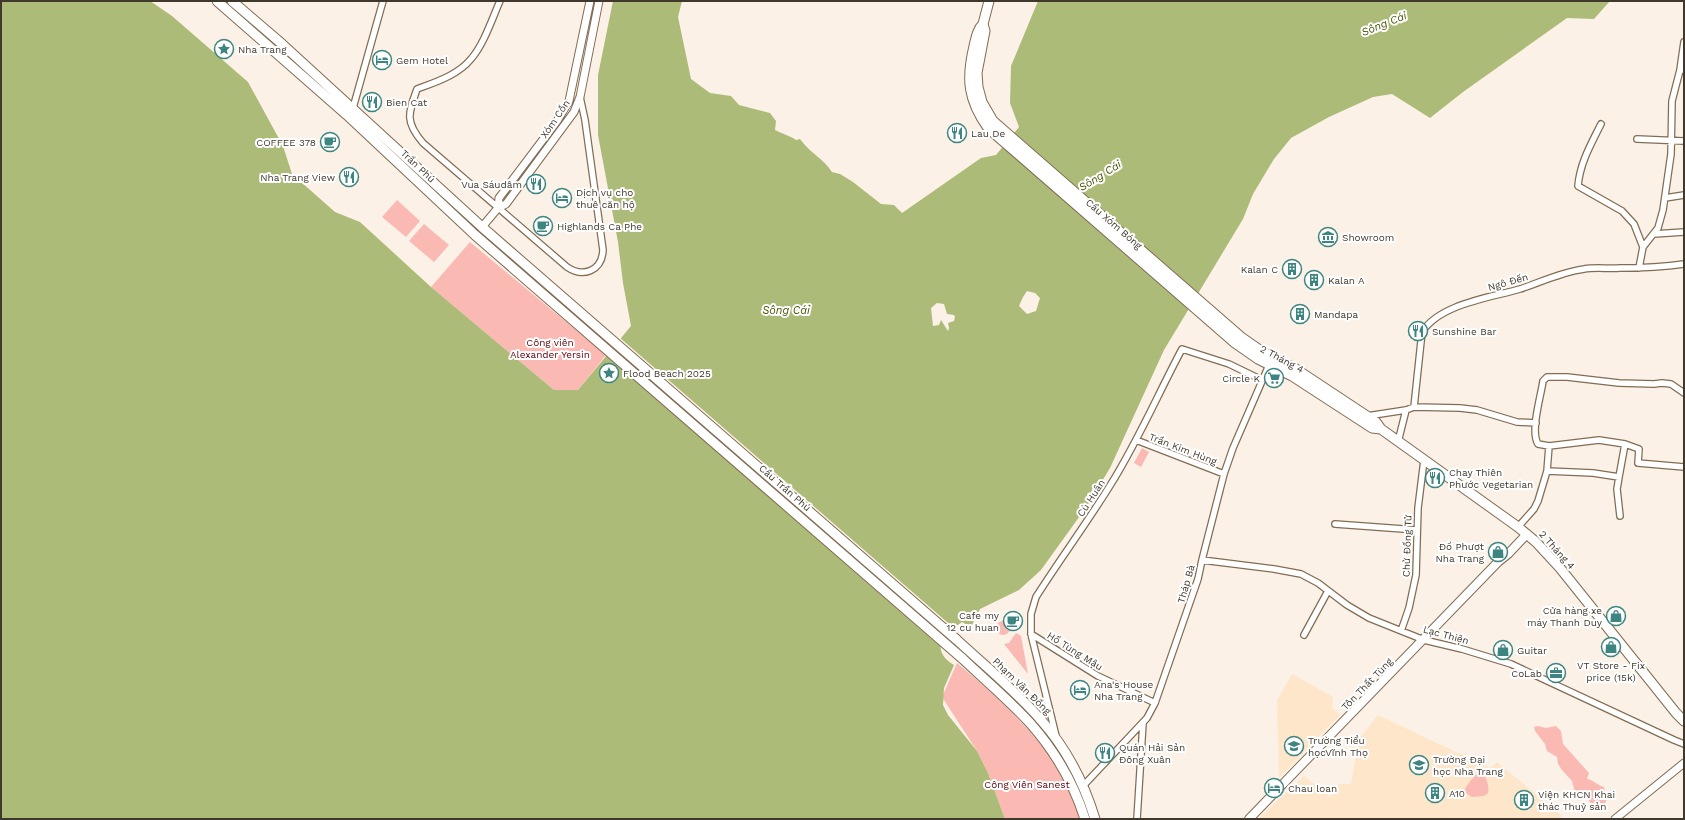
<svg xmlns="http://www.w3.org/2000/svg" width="1685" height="820" viewBox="0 0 1685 820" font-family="'Work Sans',sans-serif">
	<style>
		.built { fill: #fee6cb }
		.green { fill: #fbb9b4 }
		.water { fill: #adbb79; fill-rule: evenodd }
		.pier { fill: #fbf1e6 }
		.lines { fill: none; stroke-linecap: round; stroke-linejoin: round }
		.minor-casing { stroke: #826c53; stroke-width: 8 }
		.tertiary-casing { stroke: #826c53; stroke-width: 9 }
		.secondary-casing { stroke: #826c53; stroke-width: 10 }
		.primary-casing { stroke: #826c53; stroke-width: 11 }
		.minor { stroke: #fff; stroke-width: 5.5 }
		.tertiary { stroke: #fff; stroke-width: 7 }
		.secondary { stroke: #fff; stroke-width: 8 }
		.primary { stroke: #fff; stroke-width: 9 }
		.labels { text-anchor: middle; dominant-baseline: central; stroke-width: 4; stroke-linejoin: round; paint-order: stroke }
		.poi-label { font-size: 10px; fill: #41382d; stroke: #fff; text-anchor: start }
		.street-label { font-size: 10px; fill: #41382d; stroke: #fff }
		.park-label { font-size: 10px; fill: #5b000c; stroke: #fff }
		.water-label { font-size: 11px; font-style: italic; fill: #4a5506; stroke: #fff }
	</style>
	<rect width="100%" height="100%" fill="#fbf1e6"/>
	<path class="built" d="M1292,674L1333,697L1332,708L1340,715L1279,778L1277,700Z
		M1378,715L1490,768L1497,762L1562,816L1559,819H1258L1304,776L1330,797L1339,784H1351L1359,739Z"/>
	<path class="green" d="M397,200L420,221L406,237L382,217Z
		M424,224L449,245L434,262L409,241Z
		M470,242L606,355L578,390H554L431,287Z
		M1142,448L1149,452L1141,467L1134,463Z
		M996 628a7 7 0 1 1 14 0a7 7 0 1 1-14 0Z
		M1016,633L1021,636L1028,674L1004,644L1009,643Z
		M957,663C1008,706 1060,752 1081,819H1005L988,773L977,751L942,697Z
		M1538,726L1546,728L1556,726L1561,731L1563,744L1589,773L1587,779C1594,780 1596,785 1604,787L1607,799L1604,806L1601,808L1593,807L1586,796L1579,794L1574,789L1572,781L1562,770L1558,764L1557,757L1547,751L1545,744L1535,731L1534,727Z
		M1480,772H1482C1486,777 1490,787 1488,793L1484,796L1472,797L1464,792C1465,787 1475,774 1480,772Z"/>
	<path class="water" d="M1,1H150L172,16L248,82L283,146L292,174L335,212L360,222L431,287L554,390H578L631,326L623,283L618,242L598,135V75L613,1H682L678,17L691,79L710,93L731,96L739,105L770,113L776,121L775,130C782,134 789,135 796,140L800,139C810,153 822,157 832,172L840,174L853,182L881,204L894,205L902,213L981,158L996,155L1019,127L1010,103L1011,66L1038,1H1610L1594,19L1567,18L1463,92L1430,118L1392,94L1373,97L1329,117L1291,138L1274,159L1253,194L1243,219L1164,350L1110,468L1087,506L1041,570L1019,590L980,609L971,627L962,622C957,626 950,629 946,634C935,646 942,658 954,665L944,688L943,705L948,715L977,751L988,773L1005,819H1ZM1027,291L1035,293L1040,298L1036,311L1027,314L1019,306L1023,297ZM937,303L944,304L947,314L954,315L955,317L954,321L948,323L949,328L948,331L941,320L939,325L933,326L931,308Z"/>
	<path class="pier" d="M619,337L955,629L947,635L942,648L605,353Z"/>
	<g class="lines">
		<defs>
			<path id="minor" d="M500,1C492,19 484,44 471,59C458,75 436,82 417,89C408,114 405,122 423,143L567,267C583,278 602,271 603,250L585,120L580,97
				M1680,70L1684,42
				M353,108L383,1
				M1601,124C1591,144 1580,163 1578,186L1622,211L1634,224L1643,247
				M1637,139L1684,141
				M1665,198L1684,195
				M1654,234L1684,232
				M1639,268L1643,247L1658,228L1663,210L1671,154L1672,101L1680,70H1684
				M1414,407L1422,332C1440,304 1489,298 1520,289C1541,282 1562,272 1584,269C1596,267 1608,269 1620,268C1642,268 1663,267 1684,264
				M1367,416L1406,410L1414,407L1460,408L1477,410L1517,422L1536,423
				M1136,440L1224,474
				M1398,442L1406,410
				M1549,446L1599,440L1625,444L1639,449L1638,463L1684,467
				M1547,471L1593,473L1619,477L1617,489L1620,516
				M1619,477L1625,444
				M1335,524L1417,530
				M1518,527L1534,509L1538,501L1547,471L1549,446L1538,444C1530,431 1541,396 1543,381L1547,377H1567L1619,383L1654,384L1662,383L1671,384L1684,393
				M1202,560L1274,569L1301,574L1318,583L1347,605L1369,618L1424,640L1462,649L1511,664L1674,740L1684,744
				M1401,631L1409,608L1416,575L1418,508L1424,460
				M1031,634L1098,676L1155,703
				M1304,635L1328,591
				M1056,736L1031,634V614L1036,597C1060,559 1087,523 1111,484C1138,441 1158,394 1182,349L1229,364L1262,380
				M1083,786L1147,718L1155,703L1198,579L1202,560L1224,474L1233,448L1269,365
				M1137,819L1143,723"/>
			<path id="tertiary" d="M498,208L499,198L557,121L569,101L590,1
				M482,227L498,208L506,204L574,112L580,97L599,1
				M1615,819L1684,763"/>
			<path id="secondary" d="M1249,819L1498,562L1508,554L1527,534"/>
			<path id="primary" d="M217,1L347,115L475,235L963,659C985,680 1009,700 1030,723C1054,750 1074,784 1085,819
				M232,1L282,44L482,227L957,640C985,666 1016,691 1041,720C1066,748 1084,783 1095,819
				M989,1L983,24L985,31L977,73L978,87L982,102L993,121L1241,337L1264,353L1296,369L1376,422L1381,429L1518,527L1536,542L1560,568L1676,713L1684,721
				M983,24C977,30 976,38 974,46C966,79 968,100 988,128L1235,343L1258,359L1292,376L1372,428L1381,429"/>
		</defs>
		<use href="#minor" class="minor-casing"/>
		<use href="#tertiary" class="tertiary-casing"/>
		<use href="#secondary" class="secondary-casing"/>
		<use href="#primary" class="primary-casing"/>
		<use href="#minor" class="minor"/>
		<use href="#tertiary" class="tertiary"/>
		<use href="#secondary" class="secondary"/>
		<use href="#primary" class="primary"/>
	</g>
	<defs>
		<symbol id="sight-ring" viewBox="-11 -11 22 22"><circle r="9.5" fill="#fff" stroke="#3d8580" stroke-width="1.5"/><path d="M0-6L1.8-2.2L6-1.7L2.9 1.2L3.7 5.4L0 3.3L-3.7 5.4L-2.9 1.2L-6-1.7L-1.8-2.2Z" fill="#3d8580"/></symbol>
		<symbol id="hotel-ring" viewBox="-11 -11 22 22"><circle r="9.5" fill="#fff" stroke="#3d8580" stroke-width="1.5"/><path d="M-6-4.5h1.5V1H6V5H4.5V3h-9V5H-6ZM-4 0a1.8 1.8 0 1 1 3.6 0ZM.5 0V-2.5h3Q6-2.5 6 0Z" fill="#3d8580"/></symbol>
		<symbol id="restaurant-ring" viewBox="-11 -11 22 22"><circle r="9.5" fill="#fff" stroke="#3d8580" stroke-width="1.5"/><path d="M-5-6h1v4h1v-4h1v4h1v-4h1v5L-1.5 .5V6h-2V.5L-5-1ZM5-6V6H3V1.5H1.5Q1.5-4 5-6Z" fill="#3d8580"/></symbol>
		<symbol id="cafe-ring" viewBox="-11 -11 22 22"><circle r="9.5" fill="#fff" stroke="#3d8580" stroke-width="1.5"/><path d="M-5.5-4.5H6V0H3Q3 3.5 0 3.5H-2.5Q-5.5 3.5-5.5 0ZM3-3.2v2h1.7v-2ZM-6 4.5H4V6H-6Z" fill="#3d8580"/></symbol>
		<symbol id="museum-ring" viewBox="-11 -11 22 22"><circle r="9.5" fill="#fff" stroke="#3d8580" stroke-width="1.5"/><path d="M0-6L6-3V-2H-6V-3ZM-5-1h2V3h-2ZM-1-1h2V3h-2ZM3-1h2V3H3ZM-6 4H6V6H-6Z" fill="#3d8580"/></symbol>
		<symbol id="building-ring" viewBox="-11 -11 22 22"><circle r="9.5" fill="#fff" stroke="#3d8580" stroke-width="1.5"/><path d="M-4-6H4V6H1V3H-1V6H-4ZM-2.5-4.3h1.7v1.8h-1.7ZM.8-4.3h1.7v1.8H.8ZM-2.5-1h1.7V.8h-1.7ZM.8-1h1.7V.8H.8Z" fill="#3d8580"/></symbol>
		<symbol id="supermarket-ring" viewBox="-11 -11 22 22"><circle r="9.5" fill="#fff" stroke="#3d8580" stroke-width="1.5"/><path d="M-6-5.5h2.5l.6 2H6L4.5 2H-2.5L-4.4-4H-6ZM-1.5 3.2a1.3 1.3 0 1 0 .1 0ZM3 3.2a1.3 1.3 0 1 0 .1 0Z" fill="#3d8580"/></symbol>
		<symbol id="shop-ring" viewBox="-11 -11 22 22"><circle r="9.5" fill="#fff" stroke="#3d8580" stroke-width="1.5"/><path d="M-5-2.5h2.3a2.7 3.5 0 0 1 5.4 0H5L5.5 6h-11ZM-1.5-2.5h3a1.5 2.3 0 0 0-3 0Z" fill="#3d8580"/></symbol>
		<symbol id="office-ring" viewBox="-11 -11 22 22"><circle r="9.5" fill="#fff" stroke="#3d8580" stroke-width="1.5"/><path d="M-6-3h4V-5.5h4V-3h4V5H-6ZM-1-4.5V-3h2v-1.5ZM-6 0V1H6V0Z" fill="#3d8580"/></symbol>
		<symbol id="school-ring" viewBox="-11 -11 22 22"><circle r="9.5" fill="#fff" stroke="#3d8580" stroke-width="1.5"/><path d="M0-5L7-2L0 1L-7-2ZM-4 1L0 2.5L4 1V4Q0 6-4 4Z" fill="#3d8580"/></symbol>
		<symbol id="university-ring" viewBox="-11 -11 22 22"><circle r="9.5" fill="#fff" stroke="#3d8580" stroke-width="1.5"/><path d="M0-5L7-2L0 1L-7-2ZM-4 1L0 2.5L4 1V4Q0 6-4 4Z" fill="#3d8580"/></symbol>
	</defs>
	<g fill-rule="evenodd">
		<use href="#sight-ring" x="213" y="38" width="22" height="22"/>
		<use href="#hotel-ring" x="371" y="49" width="22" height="22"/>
		<use href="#restaurant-ring" x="361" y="91" width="22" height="22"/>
		<use href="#restaurant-ring" x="946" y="122" width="22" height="22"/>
		<use href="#cafe-ring" x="319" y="131" width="22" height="22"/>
		<use href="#restaurant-ring" x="338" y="166" width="22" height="22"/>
		<use href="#restaurant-ring" x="525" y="173" width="22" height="22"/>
		<use href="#hotel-ring" x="551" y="187" width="22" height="22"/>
		<use href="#cafe-ring" x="532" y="215" width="22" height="22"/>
		<use href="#museum-ring" x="1317" y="226" width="22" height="22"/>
		<use href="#building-ring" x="1281" y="258" width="22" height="22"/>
		<use href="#building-ring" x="1303" y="269" width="22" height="22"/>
		<use href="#building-ring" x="1289" y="303" width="22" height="22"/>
		<use href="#restaurant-ring" x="1407" y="320" width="22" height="22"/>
		<use href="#sight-ring" x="598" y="362" width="22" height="22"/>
		<use href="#supermarket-ring" x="1263" y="367" width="22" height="22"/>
		<use href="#restaurant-ring" x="1424" y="467" width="22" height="22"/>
		<use href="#shop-ring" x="1487" y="541" width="22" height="22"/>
		<use href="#shop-ring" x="1605" y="605" width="22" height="22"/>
		<use href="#cafe-ring" x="1002" y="610" width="22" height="22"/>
		<use href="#shop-ring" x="1600" y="636" width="22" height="22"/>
		<use href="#shop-ring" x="1492" y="639" width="22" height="22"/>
		<use href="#office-ring" x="1545" y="662" width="22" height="22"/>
		<use href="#hotel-ring" x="1069" y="679" width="22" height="22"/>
		<use href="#school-ring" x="1283" y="735" width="22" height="22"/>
		<use href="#restaurant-ring" x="1094" y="742" width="22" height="22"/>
		<use href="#university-ring" x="1408" y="754" width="22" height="22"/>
		<use href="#hotel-ring" x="1263" y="777" width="22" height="22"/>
		<use href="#building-ring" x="1424" y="782" width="22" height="22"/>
		<use href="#building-ring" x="1513" y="789" width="22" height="22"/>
	</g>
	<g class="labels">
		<g class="poi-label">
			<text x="238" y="49">Nha Trang</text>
			<text x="396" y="60">Gem Hotel</text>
			<text x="386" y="102">Bien Cat</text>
			<text x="971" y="133">Lau De</text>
			<text x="316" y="142" text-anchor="end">COFFEE 378</text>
			<text x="335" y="177" text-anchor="end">Nha Trang View</text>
			<text x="522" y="184" text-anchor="end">Vua Sáudâm</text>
			<text x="576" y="192">Dịch vụ cho<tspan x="576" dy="12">thuê căn hộ</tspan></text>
			<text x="557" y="226">Highlands Ca Phe</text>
			<text x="1342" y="237">Showroom</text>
			<text x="1278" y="269" text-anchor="end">Kalan C</text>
			<text x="1328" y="280">Kalan A</text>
			<text x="1314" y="314">Mandapa</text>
			<text x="1432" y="331">Sunshine Bar</text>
			<text x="623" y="373">Flood Beach 2025</text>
			<text x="1260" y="378" text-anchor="end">Circle K</text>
			<text x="1449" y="472">Chay Thiên<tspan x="1449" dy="12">Phước Vegetarian</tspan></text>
			<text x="1484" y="546" text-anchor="end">Đồ Phượt<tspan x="1484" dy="12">Nha Trang</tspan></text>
			<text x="1602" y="610" text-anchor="end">Cửa hàng xe<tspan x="1602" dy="12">máy Thanh Duy</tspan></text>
			<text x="999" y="615" text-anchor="end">Cafe my<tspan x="999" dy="12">12 cu huan</tspan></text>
			<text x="1517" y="650">Guitar</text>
			<text x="1611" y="665" text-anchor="middle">VT Store - Fix<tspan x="1611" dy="12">price (15k)</tspan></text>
			<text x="1542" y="673" text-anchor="end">CoLab</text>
			<text x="1094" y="684">Ana's House<tspan x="1094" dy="12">Nha Trang</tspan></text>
			<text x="1308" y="740">Trường Tiểu<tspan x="1308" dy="12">họcVĩnh Thọ</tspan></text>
			<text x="1119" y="747">Quán Hải Sản<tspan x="1119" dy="12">Đông Xuân</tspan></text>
			<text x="1433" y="759">Trường Đại<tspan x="1433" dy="12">học Nha Trang</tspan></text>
			<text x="1288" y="788">Chau loan</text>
			<text x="1449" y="793">A10</text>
			<text x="1538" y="794">Viện KHCN Khai<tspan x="1538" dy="12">thác Thuỷ sản</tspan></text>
		</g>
		<g class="street-label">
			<text transform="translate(555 119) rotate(-56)">Xóm Cồn</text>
			<text transform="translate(418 166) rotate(43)">Trần Phú</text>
			<text transform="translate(1114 224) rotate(41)">Cầu Xóm Bóng</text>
			<text transform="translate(1508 282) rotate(-16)">Ngô Đến</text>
			<text transform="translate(1282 359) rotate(28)">2 Tháng 4</text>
			<text transform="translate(1183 449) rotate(21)">Trần Kim Hùng</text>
			<text transform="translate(785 488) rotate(41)">Cầu Trần Phú</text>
			<text transform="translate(1091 498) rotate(-57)">Cù Huân</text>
			<text transform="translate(1407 546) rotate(-88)">Chử Đồng Tử</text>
			<text transform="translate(1557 550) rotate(48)">2 Tháng 4</text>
			<text transform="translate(1186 584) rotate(-74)">Tháp Bà</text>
			<text transform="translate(1446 635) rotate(15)">Lạc Thiện</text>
			<text transform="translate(1075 651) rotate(32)">Hồ Tùng Mậu</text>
			<text transform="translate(1367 684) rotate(-46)">Tôn Thất Tùng</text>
			<text transform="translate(1022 686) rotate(44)">Phạm Văn Đồng</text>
		</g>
		<g class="park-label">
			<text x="550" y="342">Công viên<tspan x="550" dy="12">Alexander Yersin</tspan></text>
			<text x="1027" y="784">Công Viên Sanest</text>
		</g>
		<g class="water-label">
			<text transform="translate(1384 24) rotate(-22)">Sông Cái</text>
			<text transform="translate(1100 176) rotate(-32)">Sông Cái</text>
			<text x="786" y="310">Sông Cái</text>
		</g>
	</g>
	<rect width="1685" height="820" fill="none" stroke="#41382d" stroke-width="4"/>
</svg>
